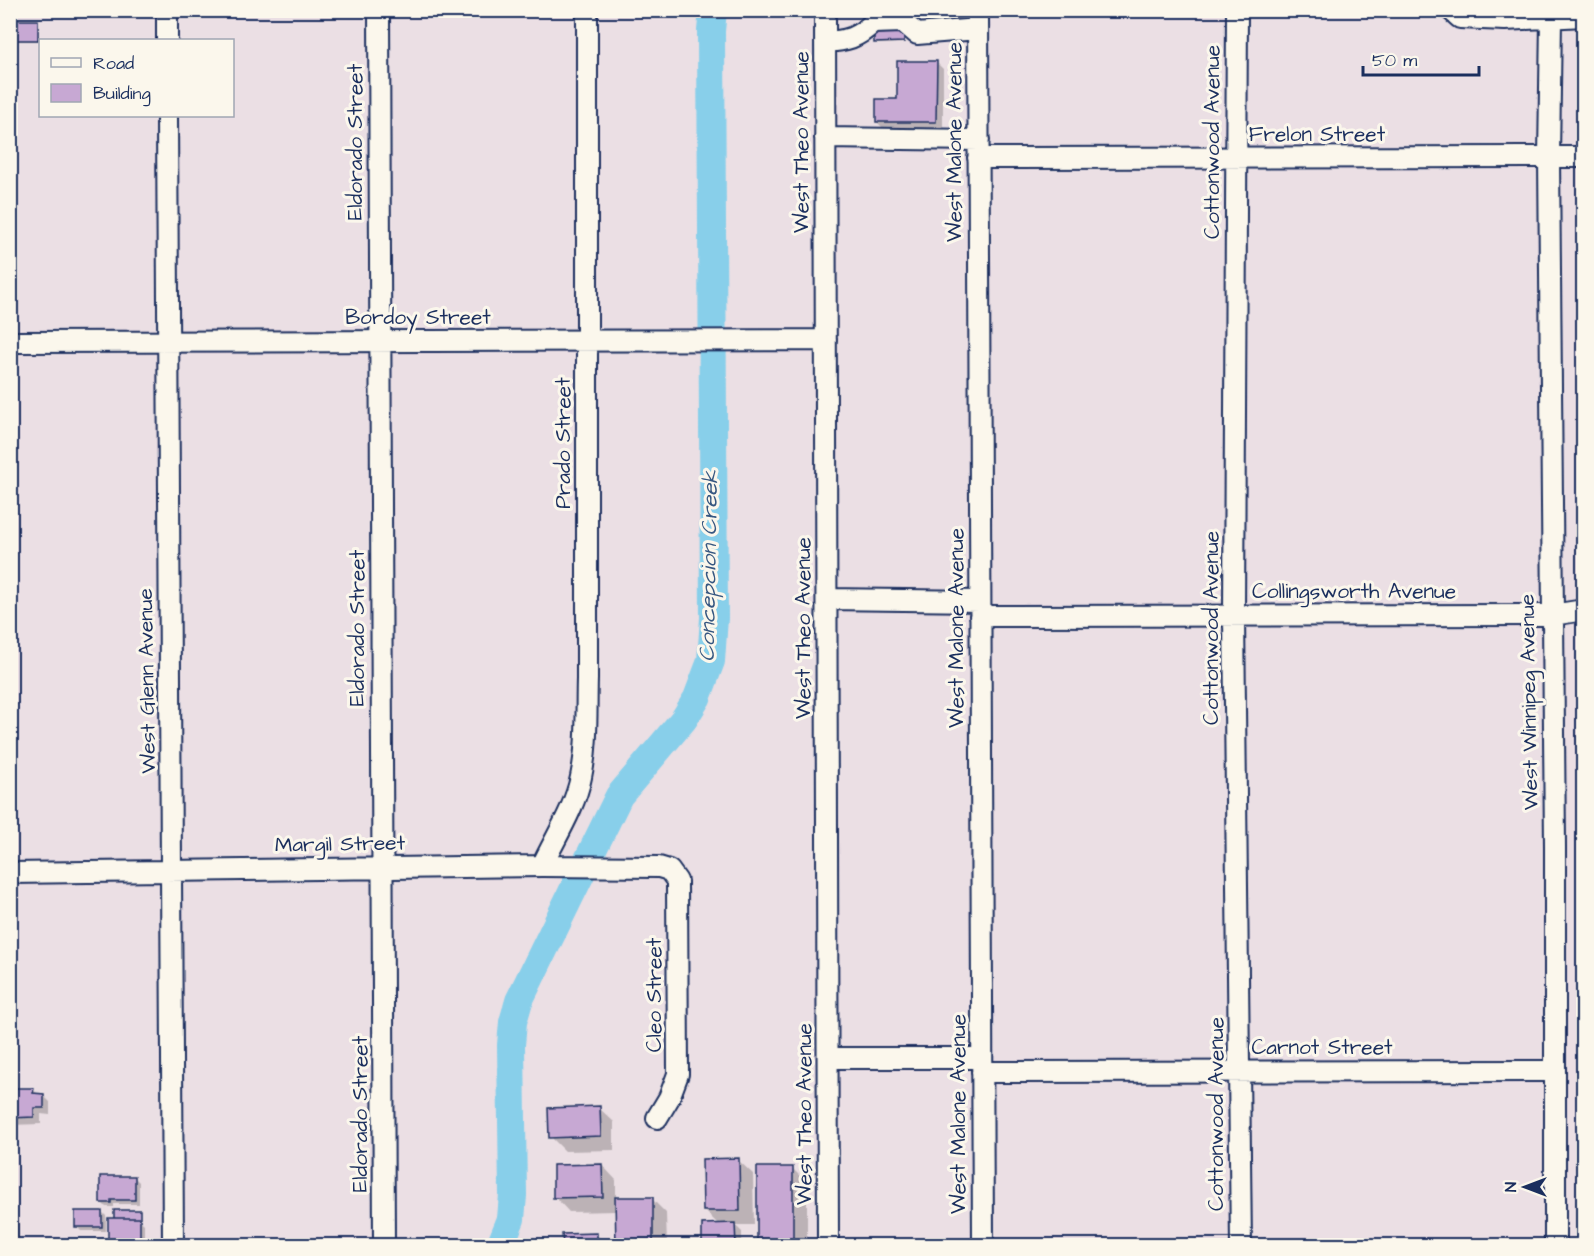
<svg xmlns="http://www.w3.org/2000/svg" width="1594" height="1256" viewBox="0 0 1594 1256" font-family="'Architects Daughter',sans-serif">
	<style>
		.shadow { fill: #0003 }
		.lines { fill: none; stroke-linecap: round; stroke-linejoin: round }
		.river { stroke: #88cfea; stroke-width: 28 }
		.building { fill: #c7a8d3; stroke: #1b2f5e; stroke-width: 1.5 }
		.minor-casing { stroke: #1b2f5e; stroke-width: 24 }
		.minor { stroke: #fbf7ec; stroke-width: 20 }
		.labels { text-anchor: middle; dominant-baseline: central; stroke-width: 6; stroke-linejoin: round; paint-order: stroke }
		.street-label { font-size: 21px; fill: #1b2f5e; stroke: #fbf7ec }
		.water-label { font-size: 22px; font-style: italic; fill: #365781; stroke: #fbf7ec }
	</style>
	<rect width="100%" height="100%" fill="#ebdfe4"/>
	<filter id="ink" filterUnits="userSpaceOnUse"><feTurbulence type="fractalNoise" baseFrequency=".0167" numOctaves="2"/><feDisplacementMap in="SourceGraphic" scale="12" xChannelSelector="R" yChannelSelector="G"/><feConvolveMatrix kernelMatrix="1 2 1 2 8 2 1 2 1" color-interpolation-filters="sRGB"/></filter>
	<g filter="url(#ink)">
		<path class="shadow" d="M10,21L37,22L39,23V41H10Z
			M905,28V43L877,44L875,42Z
			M936,62L943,69V129H884L877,122Z
			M33,1089L38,1095H43L50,1102V1115L41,1114V1124L10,1125V1090Z
			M599,1108L614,1122V1150L565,1151L551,1137Z
			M738,1160L753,1174L754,1225H735L742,1232V1246H704L719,1225L705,1211Z
			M602,1165L616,1180V1199H652L666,1213L667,1246H618L617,1211L569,1212L555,1197Z
			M792,1168L807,1183V1246H759Z
			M135,1178L139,1182V1204H114V1207H106L101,1202Z
			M102,1212L106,1216V1231H81L76,1226Z
			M139,1212L141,1221L144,1224V1245H114L109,1240Z
			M10,1216H15L19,1220V1239H10Z
			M597,1235L607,1246H564Z"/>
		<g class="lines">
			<path class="river" d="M500,1246L511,1219L513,1195L511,1045L513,1022L519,1001L619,796L684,719L697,698L711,661L714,618L711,31L713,10"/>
		</g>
		<path class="building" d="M10,20H38V40H10Z
			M874,25H904V42L874,43Z
			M897,61H937L936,122H876V99H897Z
			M10,1088H34L33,1093L44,1094V1108H34V1117L10,1118Z
			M600,1106L601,1136L549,1138L548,1108Z
			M739,1158L740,1211H703L702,1159Z
			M602,1164L603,1197L553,1198V1165Z
			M757,1167H793V1246H757Z
			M100,1176H135V1200H111V1203H100Z
			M615,1197H653V1246H616Z
			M114,1210H140V1218H114Z
			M75,1211H102V1227H75Z
			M10,1215H15V1236H10Z
			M108,1218H140V1241H108Z
			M735,1223L736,1246H702V1224Z
			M597,1233V1246H563L562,1234Z"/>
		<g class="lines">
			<defs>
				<path id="minor" d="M167,10V40
					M379,10L384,1246
					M825,10L828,1246
					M978,10L983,1246
					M1237,10L1234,616L1241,1246
					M1451,10L1460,18L1505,20L1584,16
					M1551,19L1549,157L1555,847V1246
					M825,42C847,41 857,38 873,23L903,22L917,34L978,29
					M167,116C167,492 173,869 173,1246
					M825,138L979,140
					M978,158L1584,157
					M10,342L826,340
					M827,599L980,601
					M980,616L1552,615L1584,610
					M542,866C555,838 575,808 581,777C588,745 586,711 587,679V10
					M10,873L542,866L659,867L669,870L677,881L678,1074L669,1098L657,1118
					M828,1058H982
					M982,1072L1555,1071"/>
			</defs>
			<use href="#minor" class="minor-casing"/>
			<use href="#minor" class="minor"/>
		</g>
	</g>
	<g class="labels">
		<g class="street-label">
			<text x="1317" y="134">Frelon Street</text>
			<text transform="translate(355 142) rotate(-90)">Eldorado Street</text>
			<text transform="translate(801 142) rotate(-90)">West Theo Avenue</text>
			<text transform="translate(954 142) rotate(-90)">West Malone Avenue</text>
			<text transform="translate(1212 142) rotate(-90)">Cottonwood Avenue</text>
			<text x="418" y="317">Bordoy Street</text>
			<text transform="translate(563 443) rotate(-90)">Prado Street</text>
			<text x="1354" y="591">Collingsworth Avenue</text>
			<text transform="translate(357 628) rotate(-90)">Eldorado Street</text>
			<text transform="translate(803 628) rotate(-90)">West Theo Avenue</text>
			<text transform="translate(956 628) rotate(-90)">West Malone Avenue</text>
			<text transform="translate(1211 628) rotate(-90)">Cottonwood Avenue</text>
			<text transform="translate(147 681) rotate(-91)">West Glenn Avenue</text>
			<text transform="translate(1529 702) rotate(-91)">West Winnipeg Avenue</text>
			<text transform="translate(340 844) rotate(-1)">Margil Street</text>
			<text transform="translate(654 995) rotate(-90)">Cleo Street</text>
			<text x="1322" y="1047">Carnot Street</text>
			<text transform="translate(360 1114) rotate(-90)">Eldorado Street</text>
			<text transform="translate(804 1114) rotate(-90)">West Theo Avenue</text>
			<text transform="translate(958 1114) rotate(-90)">West Malone Avenue</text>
			<text transform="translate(1216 1114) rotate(-90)">Cottonwood Avenue</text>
		</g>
		<g class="water-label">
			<text transform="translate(709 566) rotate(-89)">Concepcion Creek</text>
		</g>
	</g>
	<rect width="1594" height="1256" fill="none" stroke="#fbf7ec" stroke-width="36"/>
	<rect x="18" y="18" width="1558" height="1220" fill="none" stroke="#1b2f5e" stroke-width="2" filter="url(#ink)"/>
	<rect x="39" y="39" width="195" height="78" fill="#fbf7ec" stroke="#a1a7b3" stroke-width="1.5"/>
	<rect x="51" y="58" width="30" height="9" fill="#fbf7ec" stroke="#a1a7b3" stroke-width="1.5"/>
	<text x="93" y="69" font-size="18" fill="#1b2f5e">Road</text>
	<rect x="51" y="84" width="30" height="18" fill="#c7a8d3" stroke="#a1a7b3" stroke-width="1.5"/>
	<text x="93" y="99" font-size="18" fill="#1b2f5e">Building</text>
	<g transform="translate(1525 1187) rotate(270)" stroke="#fbf7ec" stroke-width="4.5" paint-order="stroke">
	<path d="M0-4.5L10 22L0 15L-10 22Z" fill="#1b2f5e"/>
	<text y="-9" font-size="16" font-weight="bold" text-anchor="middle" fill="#1b2f5e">N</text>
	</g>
	<path d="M1363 66v9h116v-9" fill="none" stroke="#1b2f5e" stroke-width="3"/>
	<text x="1372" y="66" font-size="18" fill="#1b2f5e" stroke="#fbf7ec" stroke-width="4.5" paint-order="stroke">50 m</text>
</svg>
